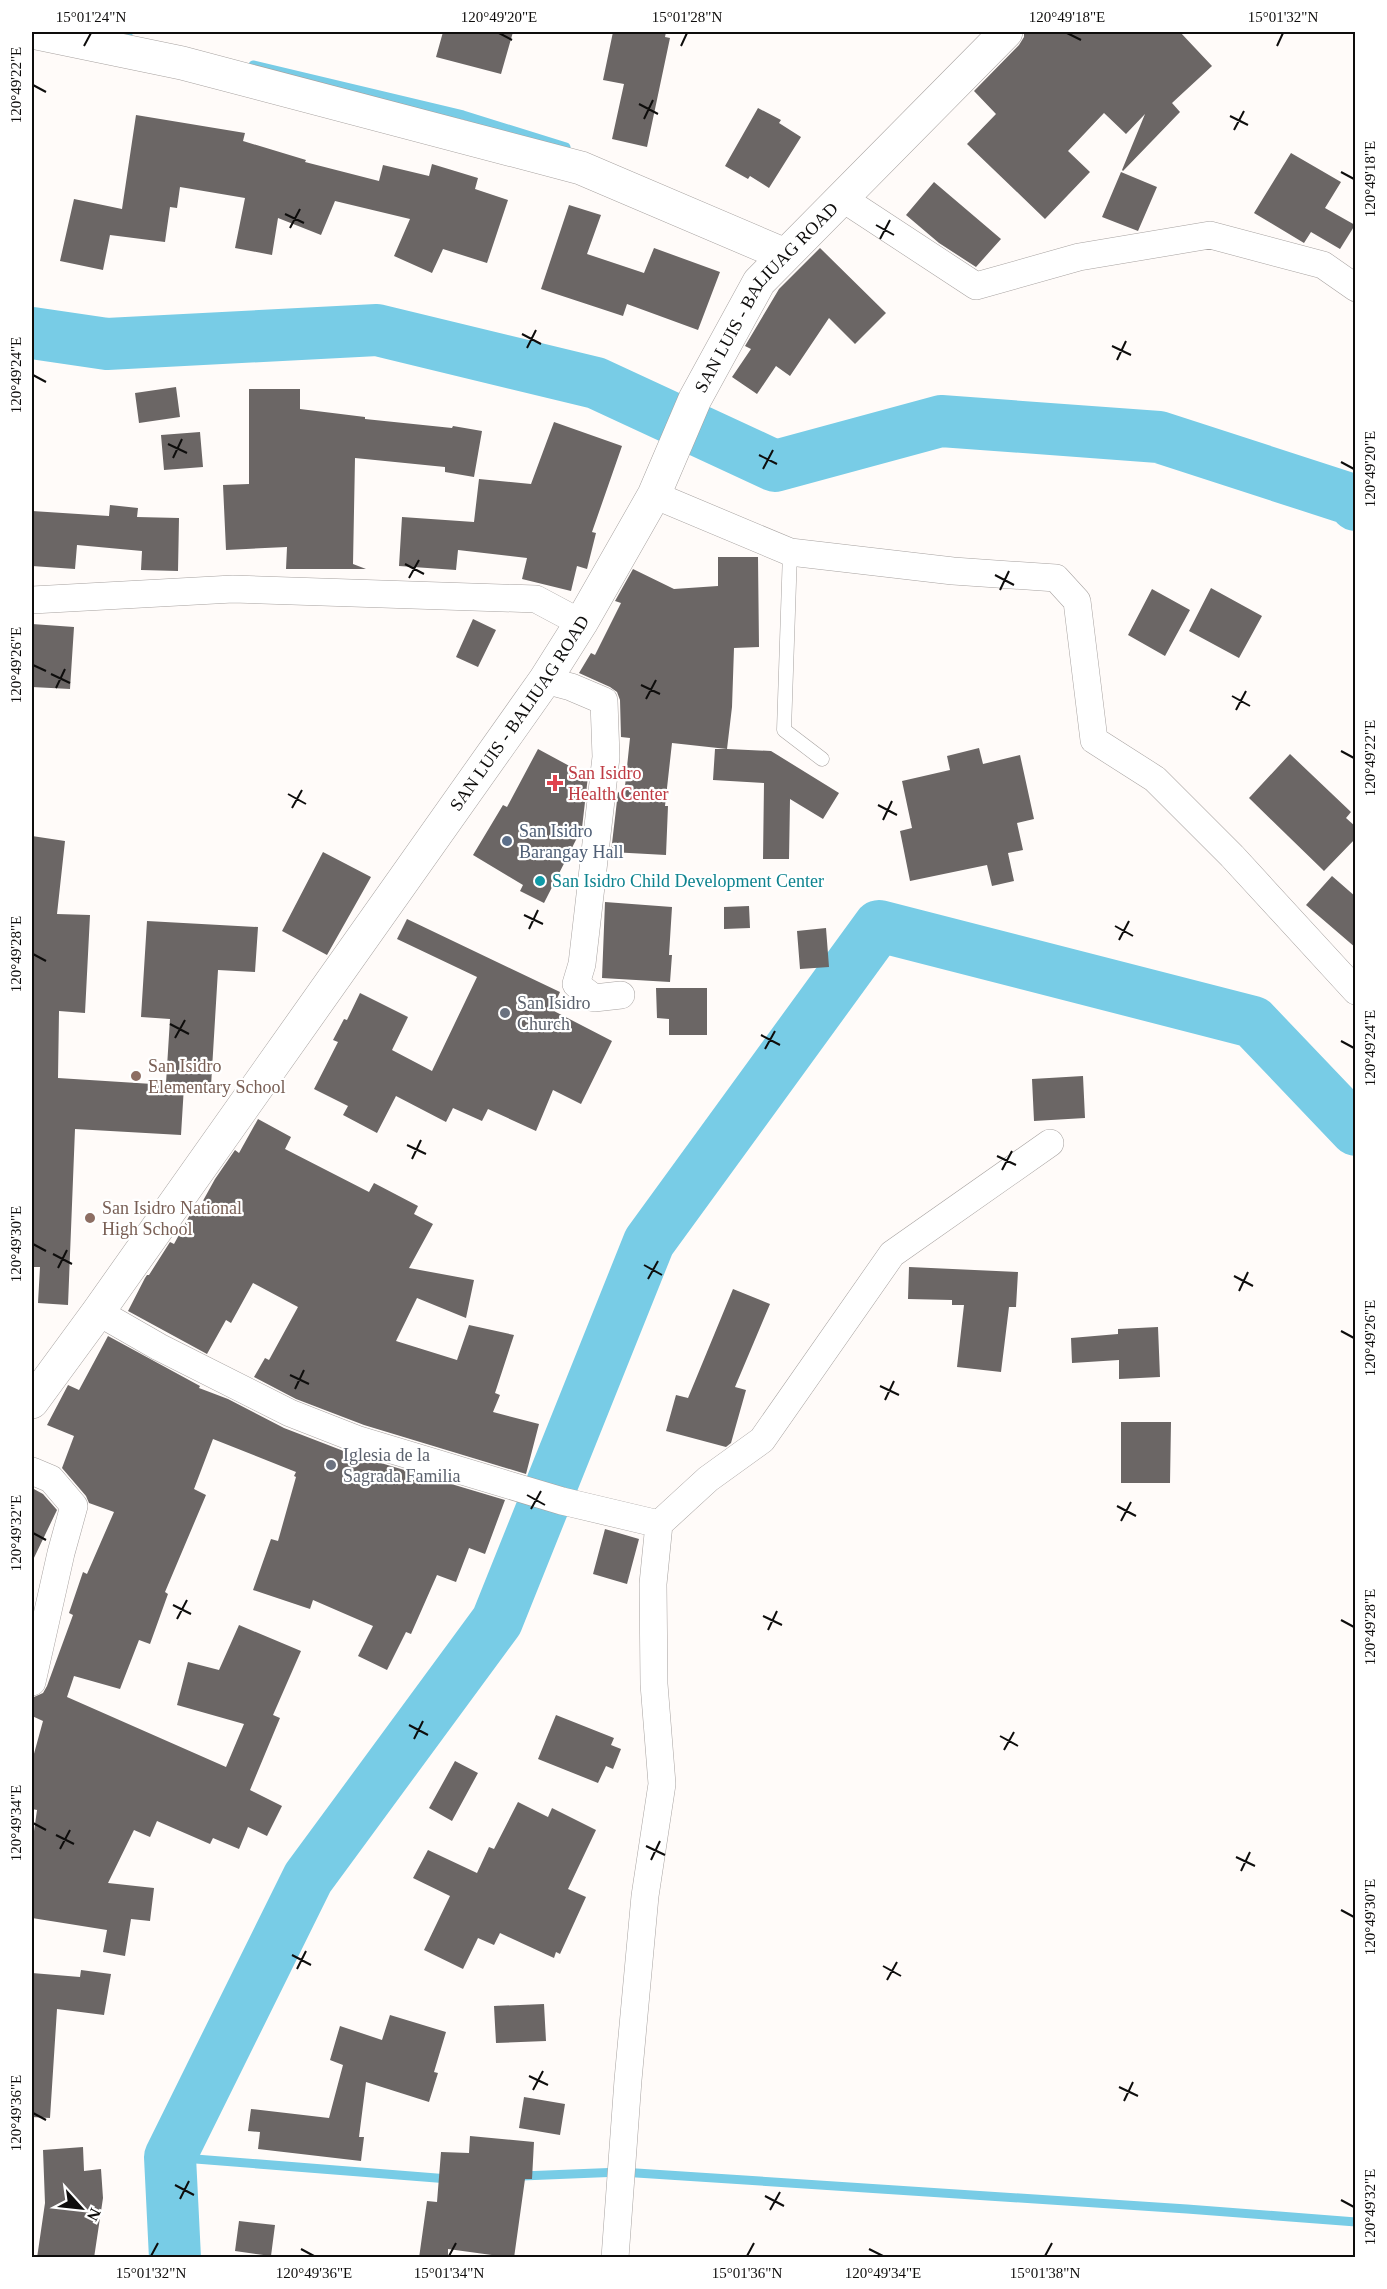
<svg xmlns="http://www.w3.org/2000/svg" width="1387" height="2289" viewBox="0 0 1387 2289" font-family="'Times New Roman',serif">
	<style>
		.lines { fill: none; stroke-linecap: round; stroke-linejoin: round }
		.stream { stroke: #78cce6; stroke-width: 9 }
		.river { stroke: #78cce6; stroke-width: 52 }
		.building { fill: #6b6665 }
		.service-casing { stroke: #a7a2a0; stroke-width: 15 }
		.minor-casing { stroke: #a7a2a0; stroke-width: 28 }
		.tertiary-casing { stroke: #a7a2a0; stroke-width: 34 }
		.secondary-casing { stroke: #a7a2a0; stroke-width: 34 }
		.service { stroke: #fff; stroke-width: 14 }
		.minor { stroke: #fff; stroke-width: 27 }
		.tertiary { stroke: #fff; stroke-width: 33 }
		.secondary { stroke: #fff; stroke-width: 33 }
		.ticks { fill: none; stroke: #0e0d0c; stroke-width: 2 }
		.health-dot { fill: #e0444e; stroke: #fff; stroke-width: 2 }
		.service-dot { fill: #5c6f8a; stroke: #fff; stroke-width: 2 }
		.culture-dot { fill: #0f9aa8; stroke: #fff; stroke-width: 2 }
		.worship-dot { fill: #6b7280; stroke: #fff; stroke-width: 2 }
		.education-dot { fill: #8d6e63; stroke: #fff; stroke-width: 2 }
		.labels { text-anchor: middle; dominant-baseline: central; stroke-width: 4.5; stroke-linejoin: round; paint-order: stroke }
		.street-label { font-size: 18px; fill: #0e0d0c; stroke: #fff }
		.health-label { font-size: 18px; fill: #be3a42; stroke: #fff; text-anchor: start }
		.service-label { font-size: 18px; fill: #4e5e75; stroke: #fff; text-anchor: start }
		.culture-label { font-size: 18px; fill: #0d838f; stroke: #fff; text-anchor: start }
		.worship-label { font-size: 18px; fill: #5b616d; stroke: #fff; text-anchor: start }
		.education-label { font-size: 18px; fill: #785e54; stroke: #fff; text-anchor: start }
		.neatline { fill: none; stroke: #0e0d0c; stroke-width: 2 }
		.ticks-label { font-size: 15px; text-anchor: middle; fill: #0e0d0c }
	</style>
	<rect width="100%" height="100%" fill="#fffbf9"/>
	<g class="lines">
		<path class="stream" d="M112,32L128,35
			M253,65L463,115L566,147
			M170,2157L449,2179
			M522,2176L621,2172L1187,2209L1356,2222"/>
		<path class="river" d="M32,333L107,344L377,330L596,383L775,466L941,421L1159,437L1353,500L1356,505
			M175,2258L170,2157L308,1878L497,1621L649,1242L879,926L1253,1022L1356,1130"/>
	</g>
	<path class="building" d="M443,32H513L501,74L436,57Z
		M613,32H666L665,37L670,38L647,147L612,139L624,84L603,80Z
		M1024,32H1180L1212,66L1172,103L1180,112L1123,171L1122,170L1145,114L1126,134L1104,113L1068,151L1090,172L1045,219L967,144L996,114L974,91L1019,45L1024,37Z
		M758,108L781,120L779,123L801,137L769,188L750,176L748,179L725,166Z
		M136,115L245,133L243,141L306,160L305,162L379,181L383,165L429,176L432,164L478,178L475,189L508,200L487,263L443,249L432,273L394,256L410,219L335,201L321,235L278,218L272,255L235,248L245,198L180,187L177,208L170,207L165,242L110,235L103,270L60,261L74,199L122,209Z
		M1291,153L1341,182L1325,208L1355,225L1340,249L1311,232L1304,243L1254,213Z
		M1121,172L1157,187L1138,231L1102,217Z
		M934,182L1001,239L976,267L939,243L906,215Z
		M569,205L601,215L587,254L644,273L654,248L720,272L698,330L627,304L623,316L541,289Z
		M820,248L886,313L855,344L829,318L790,376L776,366L757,394L732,377L751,349L745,346L779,289Z
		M176,387L180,417L139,423L135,393Z
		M249,389H300V409L365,417V419L452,428L453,426L482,431L474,477L445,472V467L355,458L353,564L366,569H286L287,547L226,550L223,485L249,484Z
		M554,422L622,446L592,532L596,533L587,569L577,566L571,591L522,579L527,558L458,550L456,570L399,566L402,517L474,522L479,479L531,484Z
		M200,432L203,467L164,470L161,435Z
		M110,505L138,508L137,517L179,518L178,571L141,570L142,551L77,545L75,569L32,566V511L109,516Z
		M718,557H758L759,647L734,648L732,707L727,749L771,751L839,793L823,819L790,799L789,859H763L764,783L713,780L715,749H727L672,743L665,806H668L666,855L611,852L618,792L624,796L630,738L621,737L620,700L617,692L610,687L579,673L591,653L595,655L621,603L615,601L633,569L674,589L718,586Z
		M1211,588L1262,616L1239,658L1189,631Z
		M1152,589L1190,610L1165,656L1128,635Z
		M473,619L496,630L478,667L456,657Z
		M32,624L74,627L70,689L32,687Z
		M979,748L983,764L1020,755L1034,819L1017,823L1023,850L1008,853L1014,881L992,886L987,865L910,881L900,831L912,828L902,781L950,770L947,756Z
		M538,749L588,776L582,828L544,903L520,891L523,885L473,855L503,805L507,807Z
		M1290,754L1351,812L1346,818L1356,827V838L1324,871L1249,798Z
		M32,836L65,841L57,914L90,915L85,1013L59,1011L58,1078L184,1086L181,1135L75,1129L68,1305L38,1303L40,1267H32Z
		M323,852L371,877L327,955L282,931Z
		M1332,876L1356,897V948L1306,905Z
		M605,902L672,907L669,955H672L670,982L602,978Z
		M749,906L750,928L724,929V907Z
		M407,919L560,992L552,1010L612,1041L581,1104L553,1090L536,1131L488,1109L482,1121L453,1108L446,1122L396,1096L377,1133L343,1115L348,1106L314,1089L338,1042L333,1040L344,1019L347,1020L360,993L408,1017L392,1050L432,1071L477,977L397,939Z
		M147,921L258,927L255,972L218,970L211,1086L166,1083L170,1019L141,1017Z
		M826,928L829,967L800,969L797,931Z
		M656,988H707V1035H669V1019L657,1018Z
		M1083,1076L1085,1118L1034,1121L1032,1079Z
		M258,1119L291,1137L285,1149L369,1192L374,1183L418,1206L414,1214L433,1224L409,1268L474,1280L466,1318L417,1298L396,1341L457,1360L469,1325L514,1335L495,1393L500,1395L493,1412L539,1424L526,1474L364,1425L296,1399L254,1377L265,1358L269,1360L298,1307L253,1283L231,1323L226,1320L207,1354L128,1311L145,1278L147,1275H149L170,1242L174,1244L192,1211L196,1206L199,1208L215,1179L235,1150L239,1153Z
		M909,1267L1018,1272L1016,1307H1009L1001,1372L957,1367L964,1305H952V1300L908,1299Z
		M733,1289L770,1304L735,1387L746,1390L731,1443L726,1447L666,1431L676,1395L688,1398Z
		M1158,1327L1160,1377L1119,1379V1360L1072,1363L1071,1338L1118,1334V1329Z
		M108,1336L200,1386L199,1388L228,1399L284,1428L354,1455L505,1500L485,1554L469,1548L456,1582L437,1575L411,1634L406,1632L387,1670L358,1656L373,1626L313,1600L310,1609L253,1590L271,1539L278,1541L296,1477L294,1476L296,1472L213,1439L194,1489L206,1495L165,1592L168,1594L150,1644L139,1640L120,1689L74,1676L67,1697L226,1767L244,1724L177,1705L188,1662L219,1670L239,1625L301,1651L273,1715L280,1718L250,1790L282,1806L267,1836L248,1827L239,1849L213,1838L210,1844L157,1821L150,1837L134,1830L108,1883L154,1888L150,1921L131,1919L125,1956L103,1952L107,1930L32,1918V1845L37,1810L32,1809V1761L43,1721L32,1716V1704L34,1697L43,1693L47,1686L73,1615L69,1613L83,1572L87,1574L114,1512L89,1503L86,1496L62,1468L74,1436L47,1425L68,1385L79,1390Z
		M1121,1422H1171L1170,1483H1121Z
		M32,1488L43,1494L57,1510L32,1562Z
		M605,1529L639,1539L627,1584L593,1574Z
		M556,1715L614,1738L611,1745L621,1749L613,1769L606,1766L598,1783L538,1759Z
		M455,1761L478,1773L452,1821L429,1808Z
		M518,1802L548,1817L552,1808L596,1830L568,1889L586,1897L560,1954L556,1952L554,1958L500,1933L494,1945L478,1938L463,1969L424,1950L450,1896L413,1878L428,1850L477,1873L489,1847L494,1849Z
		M81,1970L111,1974L104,2015L57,2009L50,2118L32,2117V1973L80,1977Z
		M544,2004L546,2041L496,2043L494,2006Z
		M390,2015L446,2032L434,2072L438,2073L429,2102L366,2082L359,2137H364L361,2161L258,2149L260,2132L248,2131L251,2109L329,2118L343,2065L330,2060L340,2026L382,2040Z
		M524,2097L565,2104L560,2135L519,2128Z
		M470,2136L534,2142L532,2179H525L514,2258L448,2249V2258H419L427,2201L437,2202L441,2152L469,2153Z
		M83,2147L84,2171L101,2169L103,2198L94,2258H37L45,2203L43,2150Z
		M239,2221L275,2225L271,2256L235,2251Z"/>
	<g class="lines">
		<defs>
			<path id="service" d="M790,552L784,730L822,759"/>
			<path id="minor" d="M842,198L976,286L1079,257L1210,235L1323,265L1356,288
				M654,495L790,552L953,571L1056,578L1077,601L1094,740L1155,779L1232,856L1356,991
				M32,600L233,589L536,599L581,623
				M545,680L571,687L604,701L606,757L582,964L576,984L594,998L621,995
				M98,1312L159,1347L290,1413L359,1440L562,1501L659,1524
				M32,1471L51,1479L74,1506L61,1553L32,1682
				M615,2258L628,2080L645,1896L662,1784L654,1684L653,1584L659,1524L708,1479L762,1440L892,1254L1050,1143"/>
			<path id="tertiary" d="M32,32L182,63L581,168L785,255"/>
			<g id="secondary">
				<path id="s1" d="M32,1402L98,1312L545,680L581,623L654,495L695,399L759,282L1006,32"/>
			</g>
		</defs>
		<use href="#service" class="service-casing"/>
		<use href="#minor" class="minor-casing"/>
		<use href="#tertiary" class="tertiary-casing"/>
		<use href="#secondary" class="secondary-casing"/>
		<use href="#service" class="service"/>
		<use href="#minor" class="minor"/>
		<use href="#tertiary" class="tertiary"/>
		<use href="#secondary" class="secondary"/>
	</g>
	<path class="ticks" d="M499,33L512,40M1067,33L1081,40M84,46L91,33M681,46L687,33M1277,46L1283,33M33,85L46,92M639,104L658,114M1230,116L1248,125M644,119L653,100M1234,130L1244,111M1341,172L1354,179M285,214L304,223M876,225L894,235M290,228L300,209M880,239L890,220M522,334L541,344M1112,346L1131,355M527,348L536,330M1117,360L1126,341M33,375L46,382M168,444L187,453M759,455L777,464M173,458L182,439M1341,462L1354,469M763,469L773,450M405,564L424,574M995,575L1014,585M409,578L419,560M1000,590L1009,571M33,665L46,671M51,674L70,683M641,685L660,694M56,688L65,669M1232,696L1250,706M646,699L656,680M1236,710L1246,691M1341,751L1354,758M288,794L306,804M878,805L897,815M292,808L302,790M883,820L892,801M524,915L543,924M1115,926L1133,936M529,929L538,910M1119,940L1129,921M33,954L46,961M170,1024L189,1034M761,1035L780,1045M175,1038L185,1020M1341,1041L1354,1048M765,1049L775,1031M407,1145L426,1154M997,1156L1016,1165M412,1159L421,1140M1002,1170L1012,1151M33,1244L46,1251M53,1254L72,1264M644,1265L662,1275M58,1268L67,1250M1234,1276L1253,1286M648,1279L658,1261M1239,1291L1248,1272M1341,1331L1354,1338M290,1375L309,1384M880,1386L899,1395M295,1389L304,1370M885,1400L894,1381M527,1495L545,1505M1117,1506L1136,1516M531,1509L541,1491M1121,1521L1131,1502M33,1533L46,1540M173,1605L191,1614M763,1616L782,1625M177,1619L187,1600M1341,1620L1354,1627M768,1630L777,1611M409,1725L428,1735M1000,1736L1018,1746M414,1739L423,1721M1004,1750L1014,1732M33,1823L46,1830M56,1835L74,1844M646,1846L665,1855M60,1849L70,1830M1236,1857L1255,1866M651,1860L660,1841M1241,1871L1250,1852M1341,1910L1354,1917M292,1955L311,1965M883,1966L901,1976M297,1969L306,1951M887,1980L897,1962M529,2076L548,2085M1119,2087L1138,2096M533,2090L543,2071M1124,2101L1133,2082M33,2113L46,2120M175,2185L194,2195M765,2196L784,2206M180,2199L189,2181M1341,2200L1354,2207M770,2210L780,2192M301,2249L314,2256M869,2249L883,2256M151,2256L158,2243M449,2256L456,2243M747,2256L754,2243M1045,2256L1052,2243"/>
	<path class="health-dot" d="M552 774h6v6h6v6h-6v6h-6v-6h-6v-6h6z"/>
	<circle class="service-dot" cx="507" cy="841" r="6"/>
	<circle class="culture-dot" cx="540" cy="881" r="6"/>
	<g class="worship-dot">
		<circle cx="505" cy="1013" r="6"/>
		<circle cx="331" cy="1465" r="6"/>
	</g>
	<g class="education-dot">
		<circle cx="136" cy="1076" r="6"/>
		<circle cx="90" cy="1218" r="6"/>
	</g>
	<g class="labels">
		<g class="street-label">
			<text stroke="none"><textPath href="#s1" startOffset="1330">SAN LUIS - BALIUAG ROAD</textPath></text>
			<text stroke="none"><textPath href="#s1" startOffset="844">SAN LUIS - BALIUAG ROAD</textPath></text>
		</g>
		<g class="health-label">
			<text x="568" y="773">San Isidro<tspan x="568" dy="21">Health Center</tspan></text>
		</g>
		<g class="service-label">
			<text x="519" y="831">San Isidro<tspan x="519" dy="21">Barangay Hall</tspan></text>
		</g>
		<g class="culture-label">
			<text x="552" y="881">San Isidro Child Development Center</text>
		</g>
		<g class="worship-label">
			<text x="517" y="1003">San Isidro<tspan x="517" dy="21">Church</tspan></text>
			<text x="343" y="1455">Iglesia de la<tspan x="343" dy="21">Sagrada Familia</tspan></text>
		</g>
		<g class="education-label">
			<text x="148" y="1066">San Isidro<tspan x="148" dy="21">Elementary School</tspan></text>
			<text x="102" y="1208">San Isidro National<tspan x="102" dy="21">High School</tspan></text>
		</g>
	</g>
	<rect width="1387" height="2289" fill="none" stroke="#ffffff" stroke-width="66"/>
	<g transform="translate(81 2208) rotate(117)" stroke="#ffffff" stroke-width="4.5" paint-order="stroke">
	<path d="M0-4.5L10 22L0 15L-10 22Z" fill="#0e0d0c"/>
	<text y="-9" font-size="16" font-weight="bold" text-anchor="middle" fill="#0e0d0c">N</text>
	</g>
	<rect x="33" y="33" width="1321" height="2223" class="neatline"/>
	<g class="ticks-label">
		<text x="91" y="22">15°01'24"N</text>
		<text x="499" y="22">120°49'20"E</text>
		<text x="687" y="22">15°01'28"N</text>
		<text x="1067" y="22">120°49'18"E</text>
		<text x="1283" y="22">15°01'32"N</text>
		<text transform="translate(16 85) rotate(-90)" y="5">120°49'22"E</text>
		<text transform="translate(1370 179) rotate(-90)" y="5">120°49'18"E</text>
		<text transform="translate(16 375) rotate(-90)" y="5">120°49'24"E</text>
		<text transform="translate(1370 469) rotate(-90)" y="5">120°49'20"E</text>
		<text transform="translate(16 665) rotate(-90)" y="5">120°49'26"E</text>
		<text transform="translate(1370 758) rotate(-90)" y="5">120°49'22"E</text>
		<text transform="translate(16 954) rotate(-90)" y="5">120°49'28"E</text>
		<text transform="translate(1370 1048) rotate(-90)" y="5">120°49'24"E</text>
		<text transform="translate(16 1244) rotate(-90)" y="5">120°49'30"E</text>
		<text transform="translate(1370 1338) rotate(-90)" y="5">120°49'26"E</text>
		<text transform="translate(16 1533) rotate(-90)" y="5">120°49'32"E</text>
		<text transform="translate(1370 1627) rotate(-90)" y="5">120°49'28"E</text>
		<text transform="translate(16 1823) rotate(-90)" y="5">120°49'34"E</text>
		<text transform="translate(1370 1917) rotate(-90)" y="5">120°49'30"E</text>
		<text transform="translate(16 2113) rotate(-90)" y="5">120°49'36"E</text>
		<text transform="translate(1370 2207) rotate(-90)" y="5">120°49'32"E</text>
		<text x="151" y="2278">15°01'32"N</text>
		<text x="314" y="2278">120°49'36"E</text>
		<text x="449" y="2278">15°01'34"N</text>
		<text x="747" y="2278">15°01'36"N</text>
		<text x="883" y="2278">120°49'34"E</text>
		<text x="1045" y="2278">15°01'38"N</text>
	</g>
</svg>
